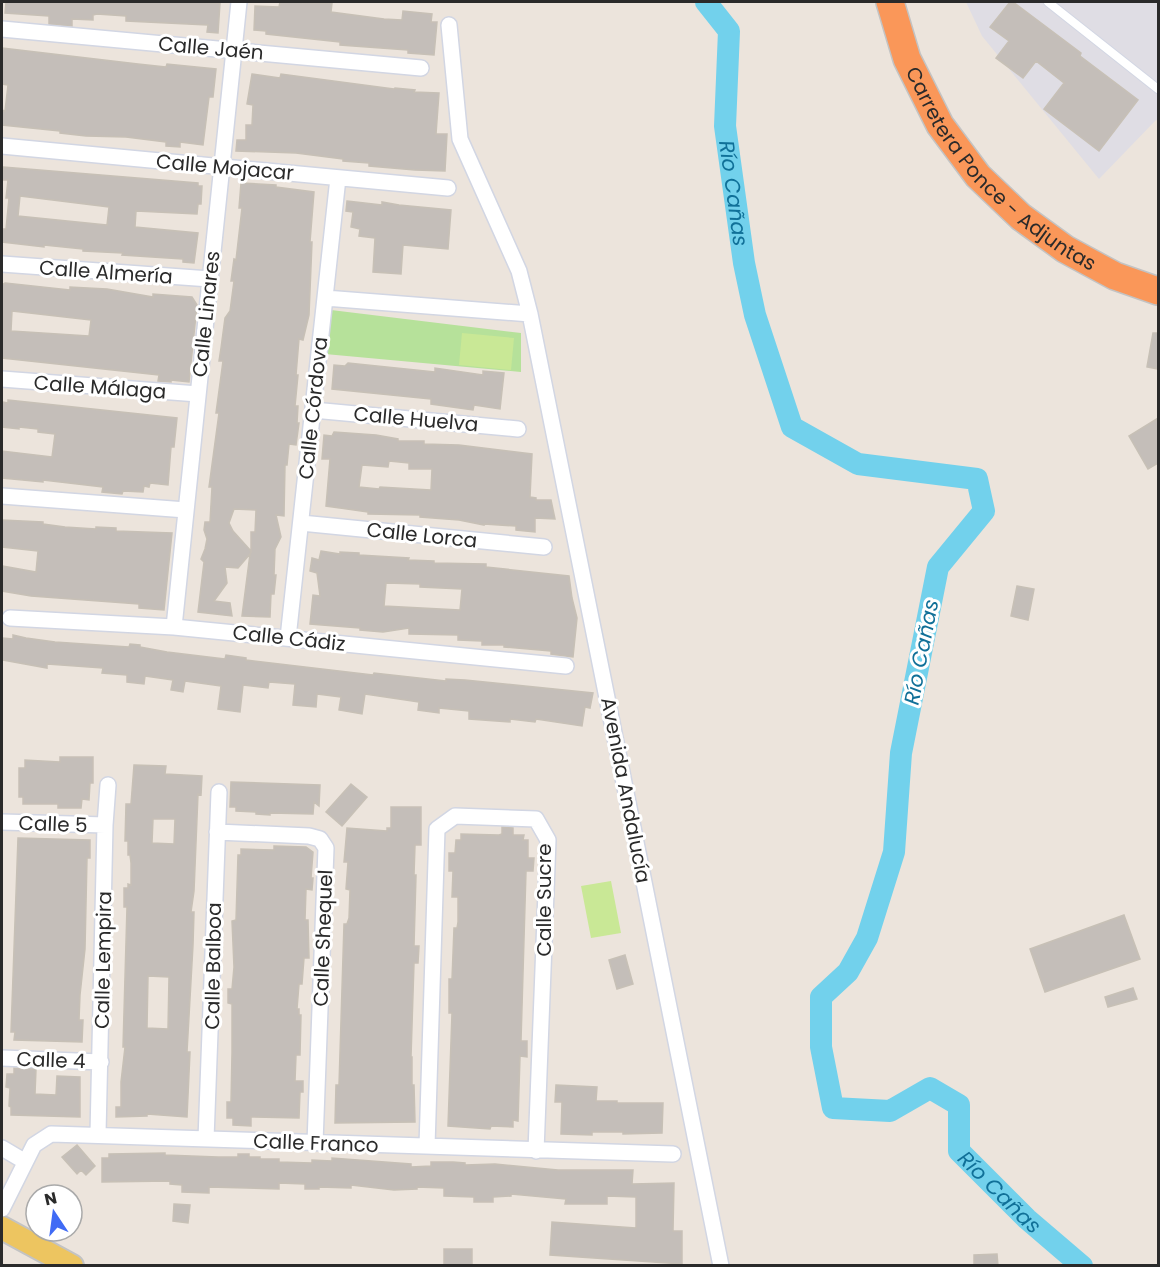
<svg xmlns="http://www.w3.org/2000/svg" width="1160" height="1267" viewBox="0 0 1160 1267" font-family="Poppins,sans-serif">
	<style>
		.industrial { fill: #dfdde4 }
		.green { fill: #b6e19a }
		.pitch { fill: #c9e896 }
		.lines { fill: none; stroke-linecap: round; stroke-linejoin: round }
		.river { stroke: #72d1ec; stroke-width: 22 }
		.building { fill: #c4beb9; stroke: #c7c0b6; stroke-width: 1.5; fill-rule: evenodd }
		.lane-casing { stroke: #d2d6e3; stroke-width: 10 }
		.street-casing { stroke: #d2d6e3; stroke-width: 18 }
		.primary-casing { stroke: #c3c3c3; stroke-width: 26 }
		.highway-casing { stroke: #c3c3c3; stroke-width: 30 }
		.lane { stroke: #fff; stroke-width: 8 }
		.street { stroke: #fff; stroke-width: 15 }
		.primary { stroke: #edc560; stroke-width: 22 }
		.highway { stroke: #fa9759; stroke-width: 27 }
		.labels { text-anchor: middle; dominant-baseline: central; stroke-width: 6; stroke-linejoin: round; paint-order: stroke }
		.street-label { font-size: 20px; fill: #2a2a2a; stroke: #fff }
		.water-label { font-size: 21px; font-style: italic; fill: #107098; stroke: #fff }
	</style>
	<rect width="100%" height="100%" fill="#ece4dc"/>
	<path class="industrial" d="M966,2H1158V121L1156,120L1099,179L982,36Z"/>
	<path class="green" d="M331,310L521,333V372L325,354Z"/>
	<path class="pitch" d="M462,333L514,338L511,370L459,365Z
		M611,881L621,933L591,938L581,886Z"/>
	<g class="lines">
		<path class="river" id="s1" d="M706,2L729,31L725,126L744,263L755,315L792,427L858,464L977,479L984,511L938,567L901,753L894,852L867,938L848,972L821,997V1047L833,1108L890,1111L930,1088L959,1105V1151L1027,1219L1082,1266"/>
	</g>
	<path class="building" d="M6,2H197L220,3L218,33L207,32L208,25L126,21V16L97,14L93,15V20L72,19V26L49,24V16L5,13Z
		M280,2L332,3L331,12L384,19L402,20L403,11L432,14L431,22H437L434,55L408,53V50L340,45V42L266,34V31L254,30L255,6L279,7Z
		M1010,2H1013L1081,53L1080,56L1138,100L1099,151L1044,109L1064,83L1036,61L1023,78L996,58L1009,41L990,27Z
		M2,48L138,64L166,67L167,64L216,69L213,97H209L203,145L180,142V147L166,146V142L126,137L86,136L60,133V131L2,125V110L5,111L8,85L2,84Z
		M252,74L280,78L281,74L394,89L395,88L415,90L414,92L439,93L436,134H447L445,171L415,170L369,166V163L343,161V159L296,153L236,151L237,140H246V125H252L253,105L247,104Z
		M3,167L198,183V186H202L201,204H198L197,214L136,211L135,227L198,233L194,263L183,262V259L122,255L123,253L83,251V249L44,245V247L2,242V229H6L9,198H6L8,180H2ZM20,196L109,207L107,225L18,216Z
		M241,183L276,185V187L314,192L310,242H312L309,315L303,340L299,339L296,375H298L295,406H298L297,423H299L296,445L289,444L287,465H285L284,516L276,515L281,537L275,549L274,575H276L274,594H271L270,617L242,616L250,554L238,568L225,567L227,583L214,601L230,603L232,616L198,612L204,562L201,559L205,549L207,539L204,530L205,522H210L212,487H209L219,413H216L223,361H219L221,348L225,318L230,311L234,281H231L234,259L236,260L242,208H239ZM234,509L256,510L255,532H251V551L233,531L229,523Z
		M347,201L382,205V202L399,205L451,210L448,249L403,245L401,274L373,272L375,238L359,236L360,229L351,227L353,212L346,211Z
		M5,283L70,290V287L107,289L153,297V294L192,297L197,305L189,382L171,380V382L158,381L159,375L2,358V285ZM12,311L91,320L89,336L11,331Z
		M1153,333H1158V369L1147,367Z
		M348,363L435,372V368L483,375V371L504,373L500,409L474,405L473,410L431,404V399L332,389L334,365L345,366Z
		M8,400L177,418L174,447H171L168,485L150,483L149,487L144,486L143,492L123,491L122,494L102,492L103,487L43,480V482L2,478V451L52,457L55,434L38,432V429L19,427V429L2,427V402L8,403Z
		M1158,418V463L1148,469L1129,436Z
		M334,432L376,435L398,439V441H424V444L459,445L532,454L530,497L536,498V500H551L555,519L535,518V532L516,530V526L484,524V525L459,520L420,517V515L368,514V512L326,506L330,459H322L324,435L332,436ZM389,461L409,463V469H432L431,490L380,487L379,489L359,487L362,465L388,467Z
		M2,520L43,522V524L65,527L96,529V527L116,528V531L172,533L164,610L139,608V604L31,596L2,591V566L36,572L38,551L2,547Z
		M321,551L340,554V552L359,553V555L409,558L408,560L434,561V563L486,564V567L569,576L572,598L577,618L573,657L551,654V651L504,647V645H482V641L458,640V635L409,634V628L383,632L360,630V628L310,624L313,595L320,596L317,573L310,571L312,558L319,560ZM386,583L420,584V587L462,589L460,610L384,606Z
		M1017,586L1034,589L1028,620L1011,616Z
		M13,635L26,638L55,642L129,647L130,644L140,645V647L167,652L225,659L226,655L246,658V660L373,675L374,673L446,681V679L465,680L593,693L590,708L585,707L582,726L536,719L535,722L510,719V722L469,719V711L439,708V713L418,710L419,702L365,694L362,714L339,710L341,697L317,694L316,707L293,705L295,684L269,682L268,688L243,685L240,712L218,709L221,686L185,681L183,692L171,690L173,680L145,676L144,684L127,682V675L102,673L103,668L47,664V668L2,660L3,638L13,639Z
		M60,757H93V783H90L89,800L82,799L81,808H58V804H23V797H19V768H25V760L60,762Z
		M134,765L166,766L165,774L202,776L201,795L198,794L194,891L191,912H194L193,945L187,1052H190L187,1117L147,1114V1116L116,1117V1107H121V1082L125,1047H123L127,907H124V888H128V884L131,885V863L130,855H128V841H125L126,804H131ZM153,819H175L174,844L152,843ZM148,976L169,977L168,1029L147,1028Z
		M231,782L320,785L319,806L314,802L313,814L270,813V815L256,814V812L236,811V807H230Z
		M351,784L367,797L342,826L326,812Z
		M391,807H421V845H415L414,875H416L414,946H419L418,963H414L411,1057H412V1085H414L415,1122L335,1123L336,1085H339L344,924H347L349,918L350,890L346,889L348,862H344L347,828L387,831V828H391Z
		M502,827L513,828V835H524L523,840H528V858H534L533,871H526L521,1041H527V1057L520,1056L518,1121L513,1120V1127L491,1126L490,1129L448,1126L452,1013H449V979H452L454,928H457L458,922V897H452L453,871H449V853H455L456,840H461V834L499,835L502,834Z
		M18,838L90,840V858H87L85,949L80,995L79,1020H83L82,1042L14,1040L15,1032H11Z
		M274,846L306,847L313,852L311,878H313L312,890L306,889L305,920H308L309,958H304L302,984H299L297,1009H299V1015H301L300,1055H296L295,1081H303V1092H300L299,1118L251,1117V1126L233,1125V1118H227V1102H231L232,1053V1004L228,1003V989H232L234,967L232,921L236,920L238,855H241V849L274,850Z
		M1124,915L1140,959L1045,992L1030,949Z
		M625,955L633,984L617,989L609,960Z
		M1133,988L1137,999L1108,1007L1105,997Z
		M14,1068L36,1069L35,1094L56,1095L57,1076L80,1077V1117L11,1115V1107L9,1106L10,1088L6,1087L7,1074H14Z
		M556,1085L597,1087L596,1101H617V1103H663L662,1133L623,1134V1132H592V1135L561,1134L562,1102H555Z
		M77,1145L95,1166L86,1175L81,1170L77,1174L62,1157Z
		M165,1153V1155L218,1157H238V1154H249V1157H260V1159H279V1162L312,1163V1160L332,1161V1158L411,1164V1167L431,1166V1162H453L465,1163V1165L495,1164L558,1170H633L632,1184L674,1183L673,1231H682V1264L550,1255L552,1222L636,1228V1197L607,1196V1204H565L566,1199L511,1194V1196L493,1197V1202H474V1197L444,1196V1188L417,1187V1189L394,1190L351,1185V1188L319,1187V1189H305V1184L279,1183V1189L209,1187V1193L182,1192V1185L170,1184V1181L102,1182V1158H109V1154Z
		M174,1204L190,1205L188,1223L173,1221Z
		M444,1249H472V1266H444Z
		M997,1254L998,1266H974V1255Z"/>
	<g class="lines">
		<defs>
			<path id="lane" d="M1048,2L1158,89"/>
			<path id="street" d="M449,25L460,139L519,271L530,314L721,1266
				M2,29L421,68
				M2,146L448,188
				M2,264L210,279
				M325,298L530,314
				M2,379L198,394
				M313,410L518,429
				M2,496L186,510
				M301,523L544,547
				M10,618L174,627L566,666
				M174,627L239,2
				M288,638L338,178
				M2,822L105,825
				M217,832L309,836L320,839L326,848L315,1143
				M2,1058L101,1062
				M98,1134L105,825L108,785
				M206,1139L219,792
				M427,1146L437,829L455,816L536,819L548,840L536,1151
				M2,1148L24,1161
				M2,1209L34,1145L51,1134L673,1154"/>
			<path id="primary" d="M2,1228L72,1266"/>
			<g id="highway">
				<path id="s2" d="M890,2L907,59L940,125L978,176L1021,217L1065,249L1115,276L1158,291"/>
			</g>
		</defs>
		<use href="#lane" class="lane-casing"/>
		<use href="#street" class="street-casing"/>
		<use href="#primary" class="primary-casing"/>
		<use href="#highway" class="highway-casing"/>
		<use href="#lane" class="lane"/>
		<use href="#street" class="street"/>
		<use href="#primary" class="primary"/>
		<use href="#highway" class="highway"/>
	</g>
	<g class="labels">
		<g class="street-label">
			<text transform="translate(211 48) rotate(5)">Calle Jaén</text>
			<text stroke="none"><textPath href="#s2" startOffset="207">Carretera Ponce - Adjuntas</textPath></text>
			<text transform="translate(225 167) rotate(5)">Calle Mojacar</text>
			<text transform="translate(106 272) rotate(4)">Calle Almería</text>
			<text transform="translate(206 314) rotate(-84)">Calle Linares</text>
			<text transform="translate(100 387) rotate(4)">Calle Málaga</text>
			<text transform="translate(313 408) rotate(-84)">Calle Córdova</text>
			<text transform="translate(416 419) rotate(5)">Calle Huelva</text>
			<text transform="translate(422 535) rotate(6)">Calle Lorca</text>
			<text transform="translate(289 638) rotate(6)">Calle Cádiz</text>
			<text transform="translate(626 790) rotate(79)">Avenida Andalucía</text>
			<text transform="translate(53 824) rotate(2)">Calle 5</text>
			<text transform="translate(544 900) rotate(-90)">Calle Sucre</text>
			<text transform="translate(323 938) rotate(-88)">Calle Shequel</text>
			<text transform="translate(103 960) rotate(-89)">Calle Lempira</text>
			<text transform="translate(213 966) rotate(-89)">Calle Balboa</text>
			<text transform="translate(51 1060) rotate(2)">Calle 4</text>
			<text transform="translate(316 1143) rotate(2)">Calle Franco</text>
		</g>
		<g class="water-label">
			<text stroke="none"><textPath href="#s1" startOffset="200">Río Cañas</textPath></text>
			<text transform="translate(921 652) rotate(-79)">Río Cañas</text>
			<text stroke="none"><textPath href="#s1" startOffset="1550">Río Cañas</textPath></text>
		</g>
	</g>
	<rect width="1160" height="1267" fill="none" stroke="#2a2a2a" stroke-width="6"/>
	<g transform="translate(54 1213) rotate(347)"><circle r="28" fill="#ffffff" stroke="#aaaaaa" stroke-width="1.5"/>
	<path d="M0-4.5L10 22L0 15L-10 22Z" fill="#406bf5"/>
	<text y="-9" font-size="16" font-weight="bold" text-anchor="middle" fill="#2a2a2a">N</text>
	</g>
</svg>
